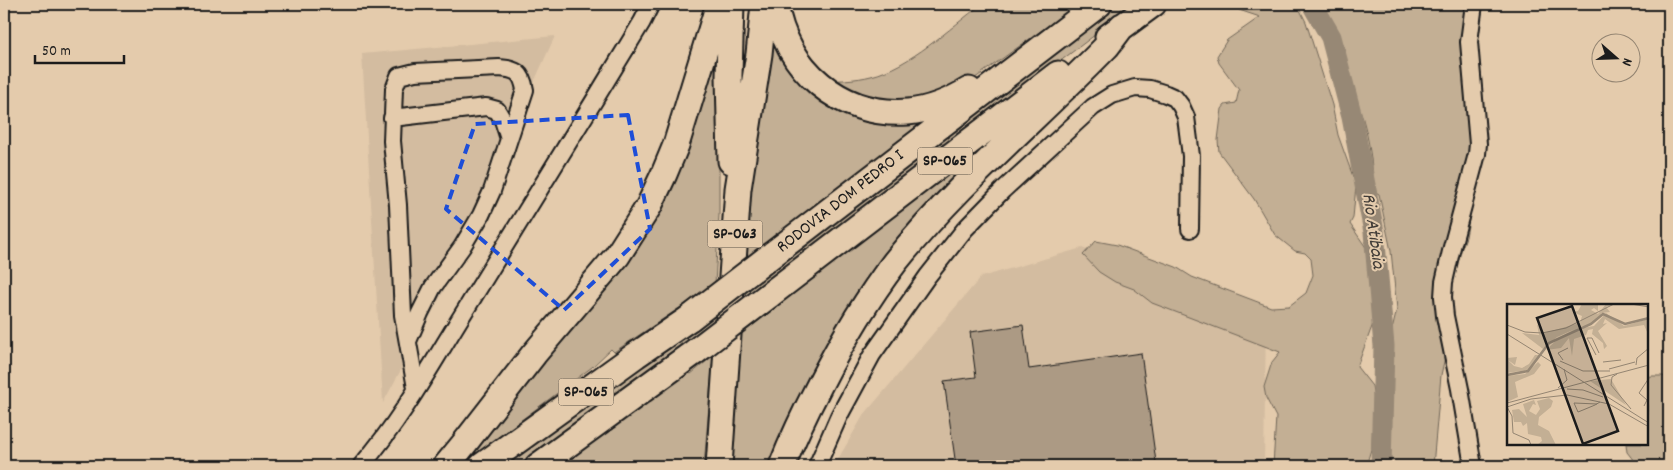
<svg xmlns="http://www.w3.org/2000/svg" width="1673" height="470" viewBox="0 0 1673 470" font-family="Dekko,sans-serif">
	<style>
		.built { fill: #d3bca0 }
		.green { fill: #c3af94; stroke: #706658 }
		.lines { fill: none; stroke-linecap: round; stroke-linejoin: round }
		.river { stroke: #978875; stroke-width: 21 }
		.building { fill: #ac9a84; stroke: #1c1c1c }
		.minor-casing { stroke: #1c1c1c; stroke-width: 20 }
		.highway-casing { stroke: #1c1c1c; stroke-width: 29 }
		.minor { stroke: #e4cbac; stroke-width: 16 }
		.highway { stroke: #e4cbac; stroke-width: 25 }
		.highway-bridge-casing { stroke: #1c1c1c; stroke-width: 29; stroke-linecap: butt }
		.highway-bridge { stroke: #e4cbac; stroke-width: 25 }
		.marked { fill: none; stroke: #1d4ed8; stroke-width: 4; stroke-dasharray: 10 6; stroke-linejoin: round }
		.labels { text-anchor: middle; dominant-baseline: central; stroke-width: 4; stroke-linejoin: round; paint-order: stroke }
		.shield { fill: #e4cbac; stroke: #585047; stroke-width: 1 }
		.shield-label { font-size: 16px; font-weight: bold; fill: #1c1c1c }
		.street-label { font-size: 18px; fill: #1c1c1c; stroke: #e4cbac }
		.water-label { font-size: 19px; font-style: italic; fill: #413c37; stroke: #e4cbac }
		.inset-river { fill: none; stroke: #978875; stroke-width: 2.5 }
		.inset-road { fill: none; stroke: #948572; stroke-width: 1 }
		.view { fill: #1c1c1c; fill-opacity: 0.15; stroke: #1c1c1c; stroke-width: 2.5 }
		.inset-edge { fill: none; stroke: #1c1c1c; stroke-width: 2.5 }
	</style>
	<rect width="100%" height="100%" fill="#e4cbac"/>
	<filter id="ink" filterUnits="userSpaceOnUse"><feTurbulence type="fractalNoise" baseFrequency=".02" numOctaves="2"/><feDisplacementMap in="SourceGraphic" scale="10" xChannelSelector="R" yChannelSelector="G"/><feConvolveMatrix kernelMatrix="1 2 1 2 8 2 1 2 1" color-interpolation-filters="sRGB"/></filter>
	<g filter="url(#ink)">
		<path class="built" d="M555,36L534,82L498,191L383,403L362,54Z
			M1082,248L1266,320L1264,466H834L863,416L981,277Z"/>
		<path class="green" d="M982,4H1078L960,89L889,106L825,81C840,80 856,80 871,76C909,67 950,28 982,4Z
			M1113,4H1136L1059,62L936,158L740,308V291Z
			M1234,4H1297L1306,22L1332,105L1338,135L1356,185L1353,218L1350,224L1367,249L1368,253H1371L1368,255L1377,313L1357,367L1372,386L1374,399L1372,446L1366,466H1273L1276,417L1266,398L1264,387L1272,362L1280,352L1152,303L1134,289L1115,282L1099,272L1083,255L1096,241L1117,245L1176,267L1192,277L1271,307L1289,306L1306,293L1313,275L1311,259L1305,253L1295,251L1275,235L1254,199L1219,152L1218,140L1222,109L1225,105L1236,103L1239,90L1219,63L1217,56L1227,40L1260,17L1239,10Z
			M1320,4H1502L1478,11L1473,21L1476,181L1466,237L1447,288L1445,357L1441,375L1433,466H1392L1383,419L1382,400L1387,343L1393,326L1397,309L1391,251L1379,194L1374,191C1372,159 1368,127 1355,97C1349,85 1339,72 1336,59C1330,40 1330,21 1320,4Z
			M772,36L810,82L937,112L742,263L746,206Z
			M719,43V215L715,284L614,352L611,349L592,367L460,466L534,369L620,268Z
			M1008,130L947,197L776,466H730L738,337L899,211Z
			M714,312V327L520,466H496Z
			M713,356L704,466H558L688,372L691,374Z
			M1652,376H1663L1669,379V466H1638L1627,452L1626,444H1647V377Z"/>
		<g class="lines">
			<path class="river" d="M1312,4L1331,37L1352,117L1374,232L1384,346L1381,466"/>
		</g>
		<path class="building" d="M1023,325L1029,369L1141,353L1156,462L1123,466H956L944,381L976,377L970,332Z"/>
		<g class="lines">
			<defs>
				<path id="minor" d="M392,118L486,107L497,110L503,120L509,139
					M408,341L420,313L433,287L462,247L481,215L492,191L525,90C522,72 516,69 499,68L415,72L399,76L394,89L392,141L398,205L403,315L416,388
					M361,466C402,419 433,362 466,309C525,213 584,118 642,22L651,4
					M817,466L839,416L872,355L927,277L965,229L1003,190L1093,107L1112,95L1135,88L1150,89L1166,94L1175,98L1181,106L1186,117L1191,156L1190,229
					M1473,466L1460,389L1445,316L1443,297L1444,282L1452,247L1477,154L1478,144L1469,42L1474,4"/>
				<path id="highway" d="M775,4C786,69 840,117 908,112C929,110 951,101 969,90
					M1108,37L1153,4
					M731,161L729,76L731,4
					M773,254L1099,4
					M768,296L1058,74
					M446,466L464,444L534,354L617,256L649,206L664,174L676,145L719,4
					M482,466L636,355L690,318
					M538,466L696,351
					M719,466L738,189L759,54L764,4
					M782,466C793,438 806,411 820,384C842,341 866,300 895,262C958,183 1037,118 1107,46L1122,26"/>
			</defs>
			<use href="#minor" class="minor-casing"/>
			<use href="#highway" class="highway-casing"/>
			<use href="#minor" class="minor"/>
			<use href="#highway" class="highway"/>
			<defs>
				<path id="highway-bridge" d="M690,318L773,254
					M696,351L768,296"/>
			</defs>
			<use href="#highway-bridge" class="highway-bridge-casing"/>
			<use href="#highway-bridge" class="highway-bridge"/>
		</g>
	</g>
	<path class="marked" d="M628,115L650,229L564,310L446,209L475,124Z"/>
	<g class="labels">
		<g class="shield">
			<rect x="917.5" y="147.5" width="55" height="27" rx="4"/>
			<rect x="707.5" y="220.5" width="55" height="27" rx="4"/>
			<rect x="558.5" y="378.5" width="55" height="27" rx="4"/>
		</g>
		<g class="shield-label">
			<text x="945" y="161">SP-065</text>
			<text x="735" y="234">SP-063</text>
			<text x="586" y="392">SP-065</text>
		</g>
		<g class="street-label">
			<text transform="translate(841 202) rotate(-38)">RODOVIA DOM PEDRO I</text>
		</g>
		<g class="water-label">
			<text transform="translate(1372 231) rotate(82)">Rio Atibaia</text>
		</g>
	</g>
	<g transform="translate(1507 304)">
		<rect width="141" height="141" fill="#e4cbac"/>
		<path d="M75,0H91V7L87,4L84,6L91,10L99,0H109L99,3L103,8L95,9L86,19L69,25L87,22L99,9L117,22L141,15V30L137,21L112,25L98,15L96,20L100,19L91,27L100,42L97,45L96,39L85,30L86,25L81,26L79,31L67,35L65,52L62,34L54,44L39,46L53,33L68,25L50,33L36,45L15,29L32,31L30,20L37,29L73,19L75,12L66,8L71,7ZM28,51H33L21,66L0,69V54L10,53L8,61L1,56L7,62L15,64L22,60ZM31,58L34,61L27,70L8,78L11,93L0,98V72L18,70ZM104,75L119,101L83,77ZM42,94L46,97L44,103L32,113L31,121L42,127L49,141H30L35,137L34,133L21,130L20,119L16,122L14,118H7L5,106L12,105L20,113L16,100L27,96L29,101L26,100L22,107L29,111L33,105L30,97Z" fill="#c3af94"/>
		<path class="inset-river" d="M0,71L21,67L42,39L84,20L96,10L118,20L142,14"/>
		<path class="inset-road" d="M124,0L142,3M0,21L18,28L35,29L59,24L107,0M0,30L142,119M89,51L80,34H85L92,49M56,56L51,49L61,44M53,57L76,67H103M96,58L114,56M129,61L130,54L142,44M102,65L128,58M110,70L105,73L104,81L124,105M51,84L60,76L57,65M60,85L76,86L96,93M0,99L142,61M90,100L67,99L71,108L76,106L88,101L93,98M137,102L140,96L132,89L142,74M0,103L24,95L60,91L102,100L142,123M0,103L5,112L6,129L22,136L24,141"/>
		<path class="view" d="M65,2L111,127L76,140L30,14Z"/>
		<rect width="141" height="141" class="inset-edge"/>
	</g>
	<rect width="1673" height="470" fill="none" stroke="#e4cbac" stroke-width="20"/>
	<rect x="10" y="10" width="1653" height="450" fill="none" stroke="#1c1c1c" stroke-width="2" filter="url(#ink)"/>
	<g transform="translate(1616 58) rotate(110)"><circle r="24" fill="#e4cbac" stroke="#948572"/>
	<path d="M0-4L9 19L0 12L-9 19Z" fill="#1c1c1c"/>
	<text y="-8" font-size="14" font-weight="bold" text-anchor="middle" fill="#1c1c1c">N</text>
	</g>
	<path d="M35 55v8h89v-8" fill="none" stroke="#1c1c1c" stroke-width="2.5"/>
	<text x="42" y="55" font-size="15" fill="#1c1c1c" stroke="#e4cbac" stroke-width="4" paint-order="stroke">50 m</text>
</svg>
